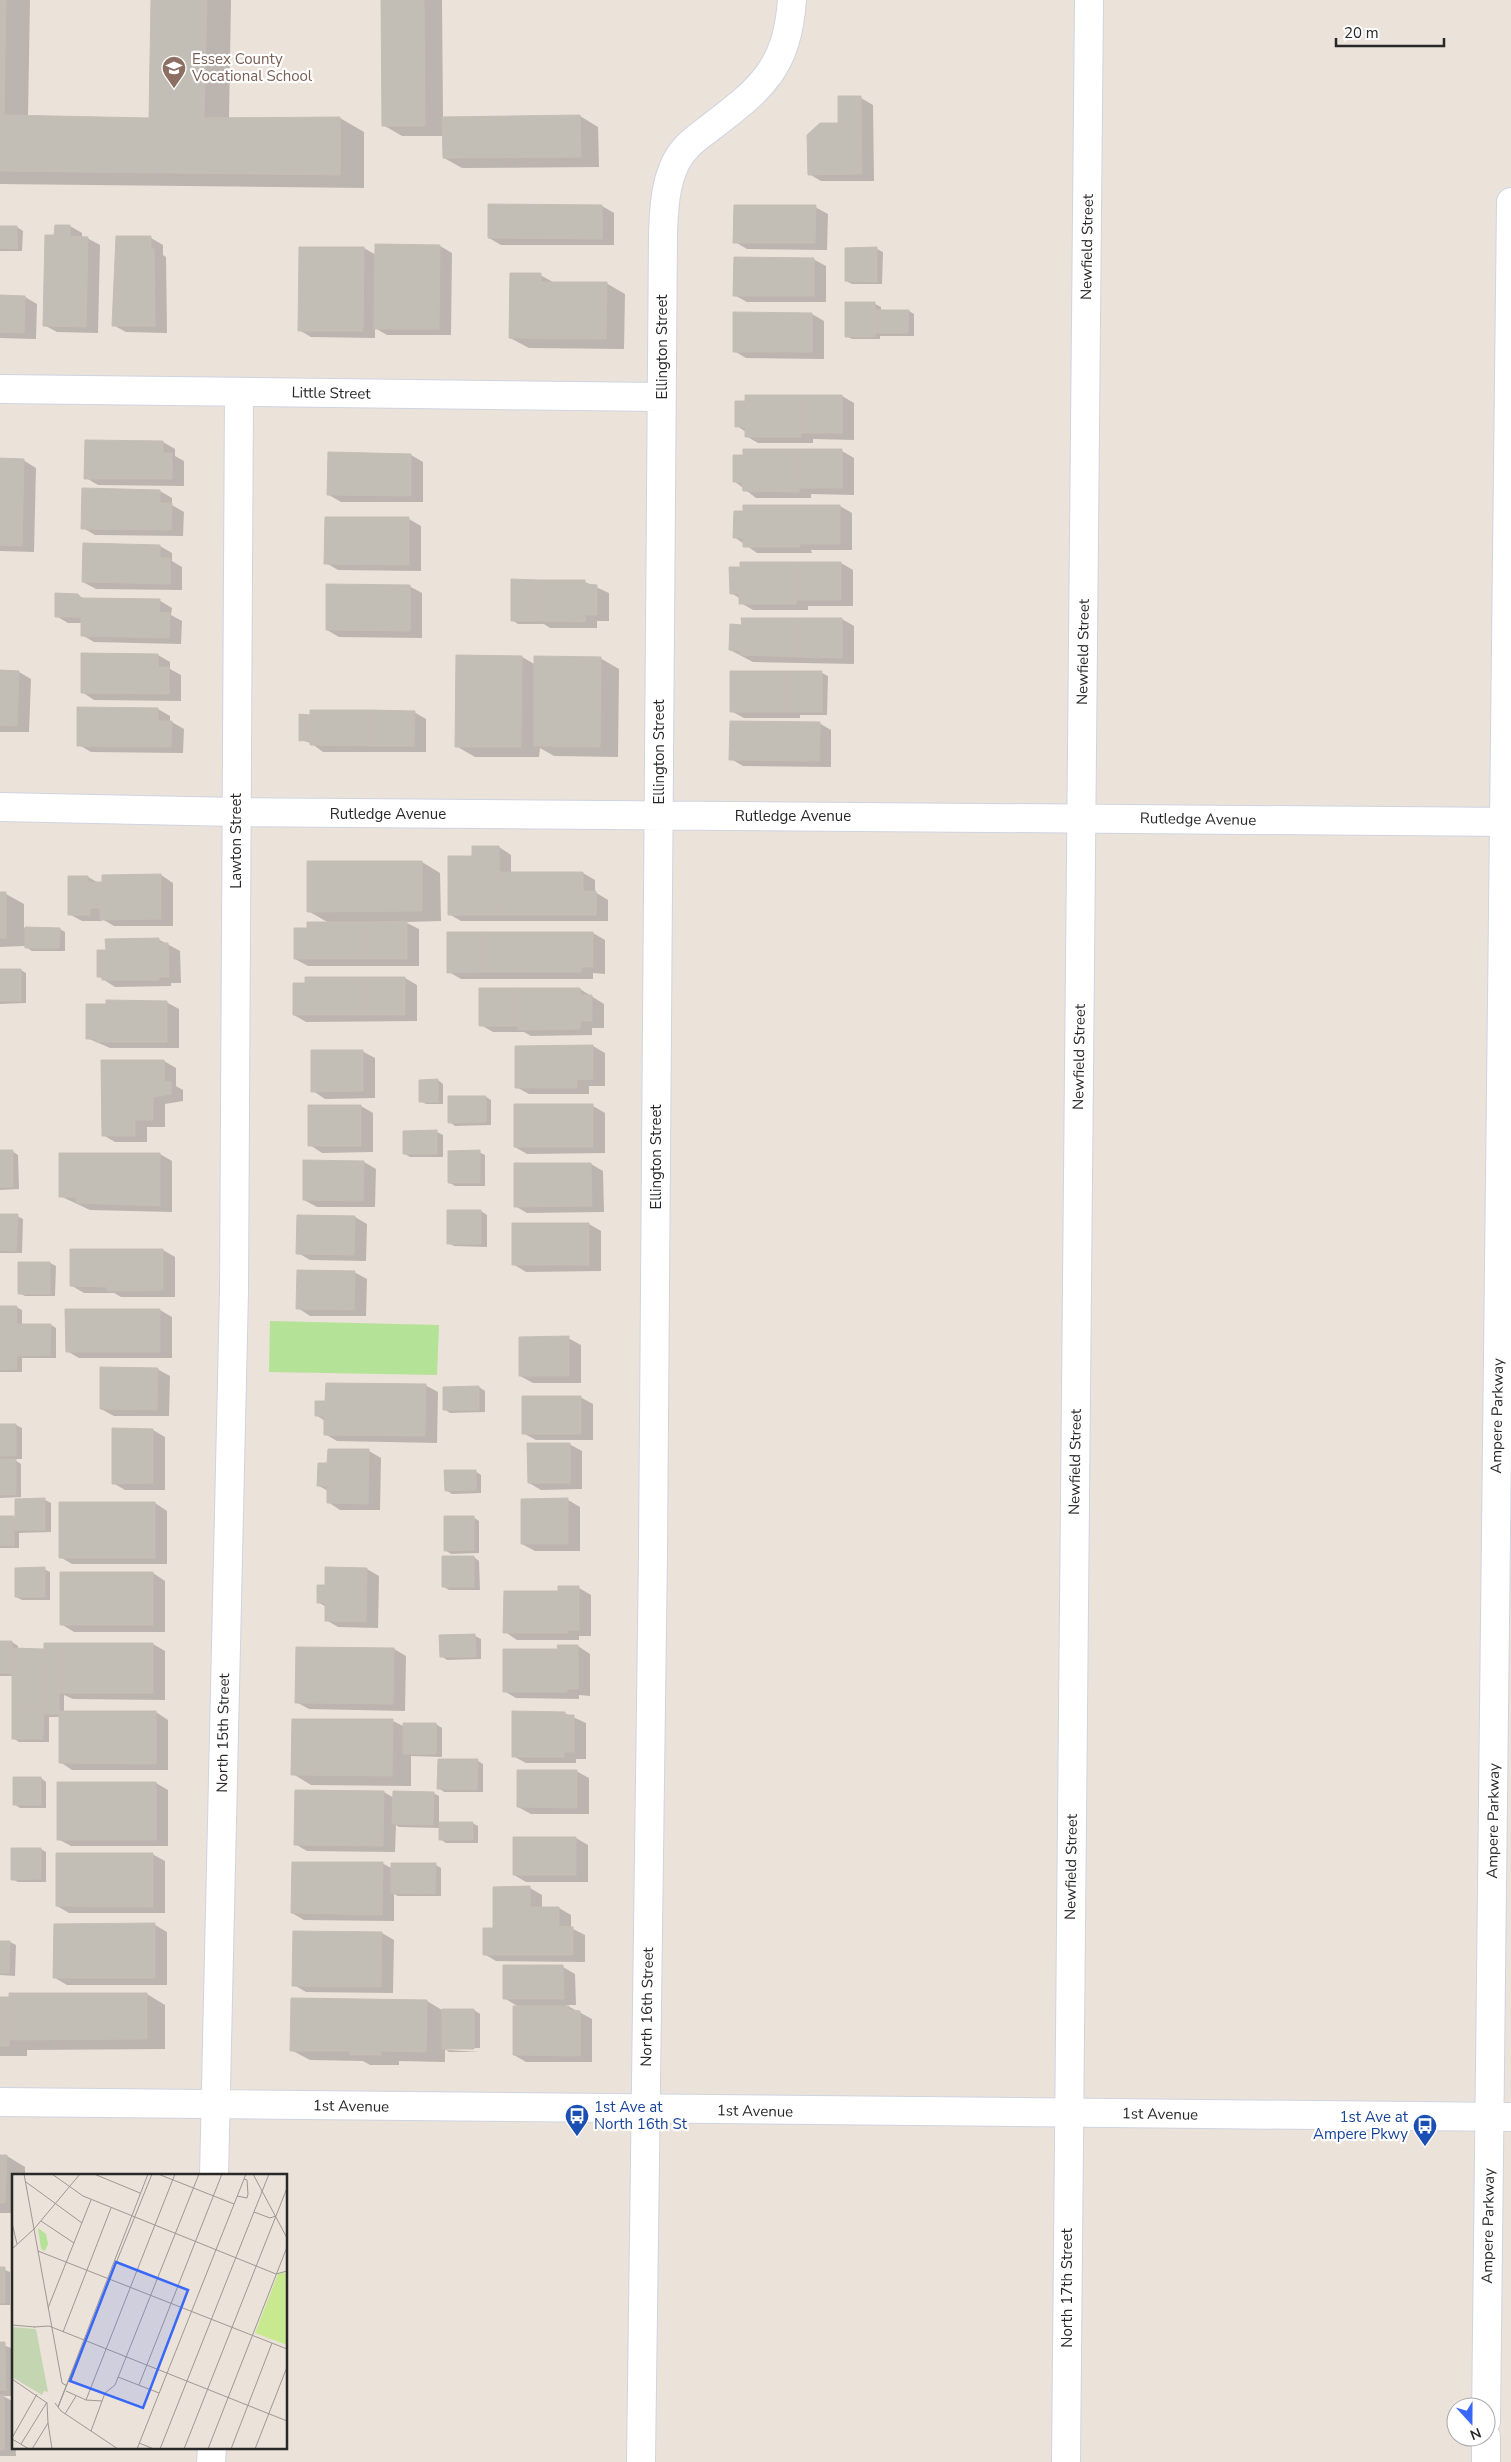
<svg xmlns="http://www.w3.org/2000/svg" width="1511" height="2462" viewBox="0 0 1511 2462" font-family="'Nunito Sans',sans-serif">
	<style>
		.green { fill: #b4e296 }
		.shadow { fill: #0003 }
		.building { fill: #c2bdb5; stroke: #c6beb4 }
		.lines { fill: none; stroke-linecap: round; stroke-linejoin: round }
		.minor-casing { stroke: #cfd4e1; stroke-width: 30 }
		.tertiary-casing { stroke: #cfd4e1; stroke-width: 30 }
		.minor { stroke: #fff; stroke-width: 28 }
		.tertiary { stroke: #fff; stroke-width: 28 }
		.labels { text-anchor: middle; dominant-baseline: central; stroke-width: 4.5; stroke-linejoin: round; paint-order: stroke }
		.education-label { font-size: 15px; fill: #785e54; stroke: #fff; text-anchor: start }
		.street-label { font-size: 15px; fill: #282828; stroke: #fff }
		.transit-label { font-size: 15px; fill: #164399; stroke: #fff; text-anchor: start }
		.inset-road { fill: none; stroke: #9d9893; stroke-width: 1 }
		.view { fill: #3967f8; fill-opacity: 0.15; stroke: #3967f8; stroke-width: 2.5 }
		.inset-edge { fill: none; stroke: #282828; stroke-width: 2.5 }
	</style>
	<rect width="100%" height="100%" fill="#ebe2da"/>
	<path class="green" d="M270,1321L439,1325L437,1375L269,1372Z"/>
	<path class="shadow" d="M0,0H30L28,117L151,119L152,0H231L229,119L340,118L364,132V188L0,184Z
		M383,0H442L443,118L580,116L598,127L599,167L462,168L444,158L443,136H402L383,125Z
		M839,98H861L873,105L874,181H821L809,174L840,124Z
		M489,205L602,206L614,213V245H501L489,238Z
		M815,207L828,214L827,250L747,249L735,242Z
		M70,226L82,233V238H87L100,245L98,333L57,332L44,325L56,237Z
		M0,227H17L23,231L22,251H0Z
		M151,238L163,245V255L166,257L167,333L126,332L113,325Z
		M440,246L452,253L451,335H387L375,328V338L311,337L299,330L364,248L376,255Z
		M877,249L883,252L882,284H852L846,281Z
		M813,259L826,266V302H747L734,295Z
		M540,275L555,283H606L625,294L624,349L529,348L510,338Z
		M0,296L25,297L37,304L36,339L0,338Z
		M875,304L881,307V311H909L914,314V336H880V339H852L846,336Z
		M812,314L824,321V359L746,358L734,351Z
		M842,396L854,403V440L813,439V443H758L746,436V432L737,426Z
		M163,442L175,449V456L184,461V486L98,485L86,478Z
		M842,451L854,458V495L811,494V498H756L734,481Z
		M411,455L423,462V502H341L329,495Z
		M0,459L23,460L36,468L34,552L0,551Z
		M160,491L172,498V505L184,512L183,536L95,535L83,528Z
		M840,506L852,513V550H811L812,553H757L734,537Z
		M326,518L409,519L421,526V571L338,570L326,563Z
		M160,546L172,553V561L182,567V590L96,589L83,582Z
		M841,563L853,570V606H808V610H753L741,603V599L731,593Z
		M585,582L609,593V621H597V628H550L544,624H518L512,620Z
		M409,586L422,593V638L339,637L327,630Z
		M77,595L85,599L159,600L172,608L171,615L182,621L181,644L94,642L82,635V623H68L56,616Z
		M842,619L854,626V664L753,662L730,650L743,626Z
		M158,655L170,662V669L181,675V701L94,700L82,692Z
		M522,657L536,665L600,658L619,669L618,757L554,756L540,748L539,757H475L456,746Z
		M0,671L19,672L31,679L29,732H0Z
		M822,673L828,676L827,715H800V718H744L731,711Z
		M79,708L158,709L170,716V721L184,729L183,753L91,752L79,745Z
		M414,712L426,719V752H323L311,743L300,740Z
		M819,723L831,730V767L743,766L731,759Z
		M473,847H499L511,855V874L583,873L595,880V892L608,900V921H461L449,914L473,857Z
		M422,862L440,873L441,921L405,922L419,929V966H308L295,959L308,929L329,923L308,911Z
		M161,875L173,883V926H114L102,919V921H82L69,914V877H88L99,883Z
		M0,894H6L24,904V928L60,929L65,932V951H32L24,946L0,947Z
		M593,933L605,940V974L593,973V979H461L449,972Z
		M158,939L180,951L181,983H171V986L115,987L98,976L107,951Z
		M0,970H21L26,973V1003L0,1004Z
		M405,978L417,985V1021L306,1022L294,1015L307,984L306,979Z
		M580,989L604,1004V1028H592V1035L531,1036L524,1032H493L481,1025Z
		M166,1002L179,1009V1048H110L87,1038Z
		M593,1046L605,1053V1086H589V1094H529L516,1087Z
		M362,1051L375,1058V1098L325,1099L313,1091Z
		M164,1061L176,1068V1086L183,1090V1101L165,1104V1127H147V1142H115L103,1135Z
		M438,1080L443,1084V1104H426L420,1101Z
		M486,1097L491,1100V1125L455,1126L450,1122Z
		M361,1106L373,1113V1152L322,1153L310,1145Z
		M593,1106L605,1113V1153L527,1154L515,1147Z
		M437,1132L443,1135V1157H410L405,1154Z
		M0,1151H12L18,1155L19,1189L0,1190Z
		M479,1152L485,1155V1186H455L450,1183Z
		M160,1154L172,1161V1212L90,1210L60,1196Z
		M364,1162L376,1169L375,1207H317L304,1200Z
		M591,1164L603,1171L604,1212L527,1213L515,1206V1165Z
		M448,1211H481L487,1215V1247L454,1246L448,1243Z
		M0,1215L17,1216L23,1219L22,1253H0Z
		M298,1217H355L367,1224L366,1261L310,1260L298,1253Z
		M589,1224L601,1231V1271L526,1272L513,1264Z
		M163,1250L175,1257V1297H121L114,1293H84L72,1286Z
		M50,1263L56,1266L55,1296H25L19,1293Z
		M354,1272L367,1279L366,1316H310L298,1308Z
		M0,1307H16L22,1310V1325H51L56,1328V1358H22V1372H0Z
		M160,1310L172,1317V1358H79L67,1351Z
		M568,1338L581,1345V1383H533L520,1376Z
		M157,1369L170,1376L169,1416H114L101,1409Z
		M425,1385L438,1392L437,1443L337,1441L325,1434V1421L316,1415Z
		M479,1387L485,1391V1412L450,1413L444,1409Z
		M580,1397L593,1404V1440H536L523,1433Z
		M16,1425L22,1428V1459H13L21,1464V1497L0,1498V1426Z
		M153,1430L165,1437V1490H125L113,1483Z
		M569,1444L582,1451V1489L541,1490L529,1483Z
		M369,1451L381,1458L380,1510H340L328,1502V1491L319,1486L328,1464Z
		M475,1471L481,1475V1493L452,1494L446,1490Z
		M45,1500L51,1503V1532L19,1533V1548H0V1518H16Z
		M568,1500L580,1507V1551H535L522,1544Z
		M155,1503L167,1511V1564H72L60,1557Z
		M473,1517L479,1521V1553L451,1554L445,1550Z
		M474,1557L479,1561L480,1590H449L444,1587Z
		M44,1569L50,1572V1600H22L16,1597Z
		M367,1569L379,1576L378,1628L338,1627L326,1620V1607L318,1602Z
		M153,1573L165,1581V1632H74L61,1624V1574Z
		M579,1588L591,1595V1636H579V1640H517L505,1632L559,1592Z
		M475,1636L481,1639V1659L447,1660L441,1656Z
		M0,1642H12L18,1646V1649L45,1650L153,1644L165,1651V1700L73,1699L64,1695V1712H156L168,1720V1770H72L60,1762V1717H49V1742H19L13,1738V1676H0Z
		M578,1646L590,1654V1696L579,1695V1699L516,1698L504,1691L559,1651Z
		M394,1649L406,1656L405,1711L309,1709L296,1702Z
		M564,1713L586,1723V1759H576V1763H526L513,1756Z
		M393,1721L405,1727V1724H436L442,1728V1757L411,1756V1786L311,1785L293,1774Z
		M478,1761L483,1764V1792H444L439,1788Z
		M576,1771L589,1778V1814H531L518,1807Z
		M41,1778L46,1782V1808H20L14,1804Z
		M156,1783L168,1790V1846H71L58,1839Z
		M384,1792L394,1798L433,1793L439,1796V1823H472L478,1826V1843H446L440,1839V1828L399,1827L396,1825L395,1852L307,1851L295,1844Z
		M576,1838L588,1845V1882H526L514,1875Z
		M41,1849L46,1852V1882H18L12,1879Z
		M152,1854L165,1861V1913H69L57,1906Z
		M382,1863L393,1869L436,1865L441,1868V1896H398L394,1894V1921L304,1920L292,1913Z
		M530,1888L542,1895V1909L559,1908L571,1915V1928L585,1935V1962L496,1961L484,1954L494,1929Z
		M155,1925L167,1932V1985H67L55,1978Z
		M382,1933L394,1940L393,1993L306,1992L294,1985Z
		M0,1942H10L16,1945L15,1976L0,1975Z
		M563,1967L575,1974L576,2005H566L592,2019V2062H526L514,2055L519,2007L504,1998Z
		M147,1994L165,2005V2049L27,2050V2056H0V1998Z
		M292,1999L427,2001L442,2010H474L480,2014V2048H447V2050L480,2052H449L445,2049V2062L399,2061V2065H370L363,2061L310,2060L291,2050Z
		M0,2156H7L25,2167V2176H14V2213H0Z
		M0,2268L10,2272V2305H0Z
		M0,2344L14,2349V2396H3L14,2402L16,2456H0Z"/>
	<path class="building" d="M0,0H6L4,115L149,118L151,0H207L204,118L340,117V175L0,171Z
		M381,0H424L425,126H382Z
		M838,96H861L862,174L808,175L807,135L820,123H838Z
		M580,115L581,157L443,158L442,117Z
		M488,204L602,205V239L488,238Z
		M734,205H816L815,243H733Z
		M55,225H70V236L88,237L86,327L43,326L45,235H54Z
		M0,226H17V249L0,248Z
		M116,236H151V249H154L155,326H112Z
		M375,244L440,245L439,329H374Z
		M299,247H364L363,331H298Z
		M877,247V282L845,281V248Z
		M734,257L814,258V296H733Z
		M510,273H541V282H607L606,339L509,338Z
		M0,295L25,296L24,333L0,332Z
		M845,302H875V337H845Z
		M875,310H909L908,333H875Z
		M733,312L812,313V352H733Z
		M745,395H801V437H745V427H735V401H745Z
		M801,395H842V433H801Z
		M85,440L163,441V453H172V479H84Z
		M743,449H799V492L743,491L742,482H733V455H743Z
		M799,449H842V488H799Z
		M328,452L411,454V496L327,495Z
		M0,458L24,459L22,546L0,545Z
		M82,488L160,490V503H172L171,530L81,529Z
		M743,505H800V547H743V538H733L734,511H743Z
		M800,505H840V544H800Z
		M325,517H409V565L324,564Z
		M83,543L160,545V558H170V584L82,582Z
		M740,562H796V604H739V594H730L729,567H740Z
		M796,562H841V600H796Z
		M511,579L537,580V621H511Z
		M537,580H585V584L597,585V615H585V622L537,621Z
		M326,584L410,585V631L326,630Z
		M55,593L78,594L81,598L160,599L159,612L170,613L169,638L81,636V617H55Z
		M741,618H796V657L740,655V651L729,650L730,624L742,625Z
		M796,618H842V658L796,657Z
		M81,653L158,654V667H169V694L81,693Z
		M456,655L522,656L521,747H455Z
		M534,656L601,657L600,747L534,746Z
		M0,670L19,671L17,726L0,725Z
		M730,671H788V712H730Z
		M788,671H822V712H788Z
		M77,707L158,708V721H172L171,747L77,746Z
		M310,710H369V746L310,745Z
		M369,710L415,711L414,746H369Z
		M299,714L310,715V740L299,741Z
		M730,721L820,722L819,761L729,760Z
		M472,846H499L500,915H472Z
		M448,856H472V915H448Z
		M307,861H422V911L307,912Z
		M499,872H583V891H596V915H500Z
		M161,874V919L100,920V908H90V915H68V876H88V882H102V875Z
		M0,892H6V938H0Z
		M407,921V959H366V922Z
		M307,922H366V959H294V928H307Z
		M25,927L60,928L59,948H25Z
		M447,932H483V972L447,973Z
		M483,932H520L521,972H483Z
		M520,932H593V967H581V972H521Z
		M159,938V943H168L169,977H159V980H102V977H97V950H106L105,939Z
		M0,969H21V1001H0Z
		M305,977H364V1015H293V983H305Z
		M364,977H405V1015H364Z
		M479,988H518V1026H479Z
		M518,988H580V995H592V1021H580V1029L518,1030Z
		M106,1000L167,1001V1042H96V1039H86V1004H106Z
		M593,1045V1079L577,1080V1088H515V1046Z
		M311,1050H363V1091L311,1092Z
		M101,1060H164V1082H171V1094L153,1097V1120H135V1136H102Z
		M438,1079V1102H419V1080Z
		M448,1096H486V1122L448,1123Z
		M514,1104H593V1147H514Z
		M308,1105H361V1146H308Z
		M437,1130V1154H403V1131Z
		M0,1150H13V1187H0Z
		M480,1150V1183H448V1151Z
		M59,1153H160V1206L76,1203V1197H59Z
		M303,1160L364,1161L363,1201L303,1200Z
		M514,1163H591L592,1206L514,1207Z
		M447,1210H481V1244H447Z
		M0,1214H18L16,1251L0,1250Z
		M297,1215L355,1216L354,1255L296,1254Z
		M512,1223H589V1265H512Z
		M70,1249H163V1290L107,1291V1287L70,1286Z
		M18,1262H50V1294H18Z
		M297,1270L355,1271L354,1310L296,1309Z
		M0,1306H17L16,1336H0Z
		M65,1309H160V1352H66Z
		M16,1324H51L50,1355L17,1356Z
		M0,1336H16L17,1369L0,1370Z
		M569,1336V1376H519V1337Z
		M100,1367L158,1368L157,1410L100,1409Z
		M326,1383L426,1384L425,1436L324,1435V1416H315V1401H325Z
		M479,1386V1410H443V1387Z
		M522,1396H581V1434H522Z
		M0,1424H16V1456H0Z
		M112,1428L153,1429V1483L112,1484Z
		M527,1443H570V1483H528Z
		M328,1449H369L368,1504L327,1503V1486H317L318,1463H327Z
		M0,1459H16V1495H0Z
		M444,1470H476V1490L445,1491Z
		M45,1498V1530H15V1499Z
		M568,1498V1544H521V1499Z
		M59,1502H155V1558H59Z
		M0,1516H14V1546L0,1545Z
		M444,1516H474V1550L444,1551Z
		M442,1556H474V1587H442Z
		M45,1567V1597H15V1568Z
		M325,1567L367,1568L366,1622L325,1621V1603H317V1585H325Z
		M60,1572H153V1625H60Z
		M558,1586H579V1630H567V1633H503L504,1591H558Z
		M475,1634L476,1657H440L439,1635Z
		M0,1641H12V1673H0Z
		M44,1643H59V1714H43Z
		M59,1643H153V1693H59Z
		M557,1645H578V1689H567V1692H503V1649H558Z
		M296,1647L394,1648L393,1704L295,1703Z
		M12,1648L44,1649V1707H12Z
		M12,1707H44L43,1739H12Z
		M59,1711H156V1764L59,1763Z
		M512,1711L565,1712V1715H574V1752H564V1757H512Z
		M292,1719H393L392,1776L291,1775Z
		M403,1723H436V1754H403Z
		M438,1759H478L477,1790L437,1789Z
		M517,1770H577V1808L517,1807Z
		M13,1777H41V1805H13Z
		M57,1782H156V1840H57Z
		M295,1790L384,1791L383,1846L294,1845Z
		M393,1791L434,1792L433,1825L392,1824Z
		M439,1822H473V1840H439Z
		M513,1837H576V1875H513Z
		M11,1848H41V1879L11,1880Z
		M56,1853H153V1907L56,1906Z
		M292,1862H383L382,1915L291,1913Z
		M391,1863H436L435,1894L391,1893Z
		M530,1886V1907H559V1926L573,1927V1955H483V1928H493V1887Z
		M155,1923V1978H53L54,1924Z
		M293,1931L382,1932L381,1987L292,1986Z
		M0,1941H10L9,1973H0Z
		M503,1965H563L564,1999H503Z
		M9,1993H147V2039L9,2040Z
		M0,1997H9V2046H0Z
		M291,1998L427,2000L426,2052L381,2051V2055H350V2051H290Z
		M513,2006H569V2010L580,2011V2056L513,2055Z
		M442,2009H474V2049H442Z
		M0,2155H7L5,2203H0Z
		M0,2267H5V2303H0Z
		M0,2342H5L6,2390H0Z
		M0,2395H4V2450H0Z"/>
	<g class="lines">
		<defs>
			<path id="minor" d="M0,389L662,397
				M0,807L236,812L1511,822
				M0,2102L1511,2117
				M214,2176L234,1291L239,392
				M211,2462L212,2448
				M641,2462L653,1552L663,233C664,208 665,184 676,162C684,146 698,137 711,127C762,88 787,68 792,0
				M1066,2462L1089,0"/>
			<path id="tertiary" d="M1486,2421L1511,202
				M1486,2462V2437"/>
		</defs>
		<use href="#minor" class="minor-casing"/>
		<use href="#tertiary" class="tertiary-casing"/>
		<use href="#minor" class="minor"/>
		<use href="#tertiary" class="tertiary"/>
	</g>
	<defs>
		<symbol id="school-pin" viewBox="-11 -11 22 30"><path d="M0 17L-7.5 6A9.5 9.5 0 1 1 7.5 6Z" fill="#8d6e63" stroke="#fff"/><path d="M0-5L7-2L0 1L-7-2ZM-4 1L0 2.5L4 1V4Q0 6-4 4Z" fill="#fff"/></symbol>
		<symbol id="bus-pin" viewBox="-11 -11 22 30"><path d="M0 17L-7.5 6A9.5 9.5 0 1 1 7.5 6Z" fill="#1a4fb4" stroke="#fff"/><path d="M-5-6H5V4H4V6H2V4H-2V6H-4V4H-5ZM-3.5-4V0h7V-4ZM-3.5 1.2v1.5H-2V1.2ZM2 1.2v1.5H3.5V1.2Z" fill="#fff"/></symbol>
	</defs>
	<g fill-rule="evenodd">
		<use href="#school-pin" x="160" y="54" width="28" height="38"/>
		<use href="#bus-pin" x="563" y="2102" width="28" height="38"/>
		<use href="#bus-pin" x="1411" y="2112" width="28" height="38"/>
	</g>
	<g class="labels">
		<g class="education-label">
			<text x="192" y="59">Essex County<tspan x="192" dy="17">Vocational School</tspan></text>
		</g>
		<g class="street-label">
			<text transform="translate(1087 247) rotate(-89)">Newfield Street</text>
			<text transform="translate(662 347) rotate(-90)">Ellington Street</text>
			<text transform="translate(331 393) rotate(1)">Little Street</text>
			<text transform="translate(1083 652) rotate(-89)">Newfield Street</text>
			<text transform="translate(659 752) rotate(-90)">Ellington Street</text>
			<text x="388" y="814">Rutledge Avenue</text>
			<text x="793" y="816">Rutledge Avenue</text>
			<text transform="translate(1198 819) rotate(1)">Rutledge Avenue</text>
			<text transform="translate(236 841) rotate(-90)">Lawton Street</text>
			<text transform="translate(1079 1057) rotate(-89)">Newfield Street</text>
			<text transform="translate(656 1157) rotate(-90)">Ellington Street</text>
			<text transform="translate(1497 1416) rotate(-89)">Ampere Parkway</text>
			<text transform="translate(1075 1462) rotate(-89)">Newfield Street</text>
			<text transform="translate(223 1733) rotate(-89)">North 15th Street</text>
			<text transform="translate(1493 1821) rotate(-89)">Ampere Parkway</text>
			<text transform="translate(1071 1867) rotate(-89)">Newfield Street</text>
			<text transform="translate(647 2007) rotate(-89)">North 16th Street</text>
			<text transform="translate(351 2106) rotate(1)">1st Avenue</text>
			<text transform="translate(755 2111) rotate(1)">1st Avenue</text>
			<text transform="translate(1160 2114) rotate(1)">1st Avenue</text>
			<text transform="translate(1488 2226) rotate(-89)">Ampere Parkway</text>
			<text transform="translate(1067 2288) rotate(-90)">North 17th Street</text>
		</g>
		<g class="transit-label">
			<text x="594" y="2107">1st Ave at<tspan x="594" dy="17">North 16th St</tspan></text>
			<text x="1408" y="2117" text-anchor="end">1st Ave at<tspan x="1408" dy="17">Ampere Pkwy</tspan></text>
		</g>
	</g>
	<g transform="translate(12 2174)">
		<rect width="275" height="275" fill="#ebe2da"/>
		<path d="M26,54L34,60L36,70L33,77L29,75Z" fill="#b4e296"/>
		<path d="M0,153L24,155L36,218L32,217L30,221L0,203Z" fill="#c4d5b1"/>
		<path d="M275,98V171L243,159L266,100Z" fill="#c9e991"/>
		<path class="inset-road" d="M12,0L50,209L55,212M40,0L71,22L264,100L275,97M82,0L128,19M146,0L222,30M241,0L275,64M14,8L70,49M225,22L235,24L236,20L235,6L232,5M242,38L258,44L264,42M29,47L62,69M0,49L5,70M0,75L22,55L68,0M26,77L275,175M36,134L79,26M0,151L23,153M22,153L37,152L275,247M51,158L99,34M106,203L147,219M0,205L35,229L36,249L20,275M127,211L210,0M54,217L74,226L90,227M74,226L163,0M43,229L49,237L106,275M46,233L140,0M46,233L136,0M53,240L64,222M36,249L40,275M79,257L93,219L103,211L187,0M0,264L25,220M0,265L17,275M127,269L142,275M9,270L35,228M125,275L234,0M148,275L257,0M172,275L275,14M196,275L275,73M219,275L260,169M243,275L275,193"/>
		<path class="view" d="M104,88L176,116L131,234L58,207Z"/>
		<rect width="275" height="275" class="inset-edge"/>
	</g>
	<g transform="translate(1471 2422) rotate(159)"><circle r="24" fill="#ffffff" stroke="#a9a9a9"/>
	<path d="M0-4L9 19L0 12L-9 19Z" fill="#3967f8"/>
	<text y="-8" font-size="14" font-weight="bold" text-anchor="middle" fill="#282828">N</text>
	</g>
	<path d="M1336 38v8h108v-8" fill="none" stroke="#282828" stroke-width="2.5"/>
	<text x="1344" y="38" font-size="15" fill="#282828" stroke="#ffffff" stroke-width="4" paint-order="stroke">20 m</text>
</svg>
